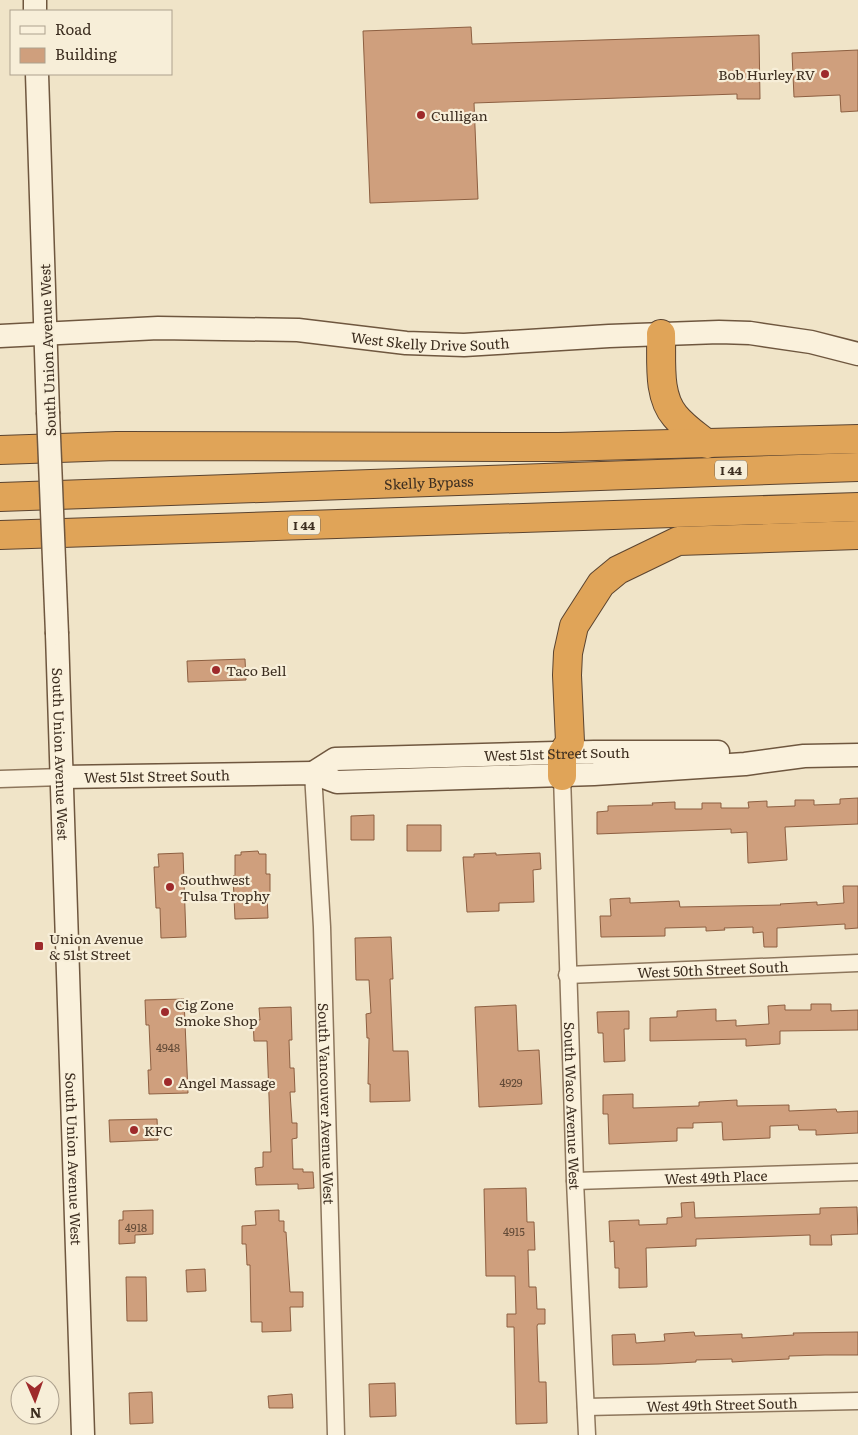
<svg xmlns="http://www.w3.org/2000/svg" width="858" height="1435" viewBox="0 0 858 1435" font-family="Literata,serif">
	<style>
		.building { fill: #cf9f7d; stroke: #8d5f41 }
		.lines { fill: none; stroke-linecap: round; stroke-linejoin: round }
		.street-casing { stroke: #8d765c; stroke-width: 19 }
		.secondary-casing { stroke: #6f573f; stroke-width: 25 }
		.highway-casing { stroke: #5b4430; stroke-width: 30 }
		.street { stroke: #faf1dc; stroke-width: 16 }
		.secondary { stroke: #faf1dc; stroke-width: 22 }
		.highway { stroke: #e0a458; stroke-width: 28 }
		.secondary-bridge-casing { stroke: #6f573f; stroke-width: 25; stroke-linecap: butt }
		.secondary-bridge { stroke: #faf1dc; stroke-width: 22 }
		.poi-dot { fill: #9e2a2b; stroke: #f7eed8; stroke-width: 2 }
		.labels { text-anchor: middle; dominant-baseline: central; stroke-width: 4.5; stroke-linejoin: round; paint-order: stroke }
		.number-label { font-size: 11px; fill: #624a37 }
		.shield { fill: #f7eed8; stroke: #756857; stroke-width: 1 }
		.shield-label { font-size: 12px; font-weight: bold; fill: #3d2e20 }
		.poi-label { font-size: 14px; fill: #3d2e20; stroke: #f7eed8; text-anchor: start }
		.street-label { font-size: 14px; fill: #3d2e20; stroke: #f7eed8 }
	</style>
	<rect width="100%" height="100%" fill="#f0e4c8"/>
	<path class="building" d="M471,27L472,44L759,35L760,99H737V94L474,103L478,199L370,203L363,31Z
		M858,50V111L841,112L840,95L794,97L792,53Z
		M245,659L246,680L188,682L187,661Z
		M858,798V824L785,827L787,860L748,863L747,832L731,833V829L597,834V812L608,811V806L653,805L652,803L675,802V809H702V803H721V808H749L748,802L767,801V807L795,806V800H814V805L840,804V799Z
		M374,815V840H351V816Z
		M407,825H441V851H407Z
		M258,851L259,854H266V874H270V894H267L268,918L235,919L233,876H235V855H241V852Z
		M183,853L186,937L161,938L160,908H156L154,867H159L158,854Z
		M496,853V855L540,853L541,869L533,870L534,902L499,903V911L467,912L463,857H474V854Z
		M843,886H858V928L845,929V924L777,928V947H764L763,932L753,933V927L724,928L725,930L706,931V927L665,928V936L601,937L600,916H611L610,899L630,898V903L679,901L680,907L781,905L780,904L817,902V905L844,903Z
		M391,937L393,979H390L393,1051H408L410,1101L370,1102V1084H368L369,1038H367L366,1014L371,1013L369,980H356L355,938Z
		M184,999L188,1093L149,1094L148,1070H151L149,1025H146L145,1000Z
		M811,1004H831V1011L858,1010V1030L780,1031V1044L746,1046V1039L650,1041V1018L677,1017V1011L716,1009V1021L736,1020V1026L769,1024L768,1006L785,1005V1010H811Z
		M516,1005L518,1051L539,1050L542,1104L479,1107L475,1007Z
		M291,1007L292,1040H289L290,1068H294L295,1092H290L292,1123H297V1138L292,1139L293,1169H303V1172H313L314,1188L298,1189V1184L256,1185L255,1168L263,1167V1152H271L267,1041H254L253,1019L260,1020L259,1008Z
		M629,1011V1029H624L625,1061L604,1062L603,1033H598L597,1012Z
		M633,1094V1108L699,1106V1102L737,1100V1106L789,1105V1111L836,1109L837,1112L858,1111V1133L816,1135V1130H799L798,1125L770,1126V1138L723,1140L722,1122L693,1123V1128H677V1141L609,1144L608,1114H603V1095Z
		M157,1119L158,1140L110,1142L109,1120Z
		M526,1188L527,1222H534L535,1250H528L529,1287H536L537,1309H545V1324H538L537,1326L539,1382H546L547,1423L516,1424L514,1327H507V1314H516L515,1276H486L484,1189Z
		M694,1202L695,1218L820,1214V1208L857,1207L858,1234L831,1235L832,1245H810V1235L696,1239V1246L646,1248L647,1287L619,1288V1268H615L614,1241L610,1242L609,1221L639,1220V1225L667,1224V1218L682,1217L681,1203Z
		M153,1210V1234L135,1235V1243L119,1244V1220H123V1211Z
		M279,1210V1221H284V1232H286L290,1292H303V1307H290L291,1331L262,1332V1322H251L250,1265H247L246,1244H242V1226L256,1225L255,1211Z
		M205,1269L206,1291L187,1292L186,1270Z
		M126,1277H146L147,1321H127Z
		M694,1332L695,1336L742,1334V1338L794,1335L793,1333L858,1332V1355H825L789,1356V1359L748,1361L732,1362V1359L696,1360V1362L659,1364L613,1365L612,1335L635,1334L636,1343L665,1341L664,1334Z
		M395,1383L396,1416L370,1417L369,1384Z
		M152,1392L153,1423L130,1424L129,1393Z
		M292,1394L293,1408H269L268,1396Z"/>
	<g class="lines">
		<defs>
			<g id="street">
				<path id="s1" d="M313,773L322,927L336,1435"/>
				<path id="s2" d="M562,776L575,1181L587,1435"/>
				<path d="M0,779L62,777"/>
				<path id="s3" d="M567,975L858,963"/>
				<path id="s4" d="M575,1181L858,1172"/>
				<path id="s5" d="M586,1407L858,1401"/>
			</g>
			<g id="secondary">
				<path d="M35,0V11"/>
				<path d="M37,74L48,412"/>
				<path id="s6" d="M0,336L158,328L298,330L406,343L464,345L609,336L719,332L750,333L811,342L858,354"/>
				<path id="s7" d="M57,634L83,1435"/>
				<path id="s8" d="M313,773L335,759L594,752H718"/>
				<path id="s9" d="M62,777L313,773L337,782L594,774L745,764L804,756L858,755"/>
			</g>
			<g id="highway">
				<path d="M661,334C662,360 657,395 675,416C684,427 696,435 707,444"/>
				<path d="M0,450L117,446L559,447L858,439"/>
				<path id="s10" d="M0,497C286,489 572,475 858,467"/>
				<path d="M0,535L858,507"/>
				<path d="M562,776V754L570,742L567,675L568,653L574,626L601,584L618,570L678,541L858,535"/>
			</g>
		</defs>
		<use href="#street" class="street-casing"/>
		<use href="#secondary" class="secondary-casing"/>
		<use href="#highway" class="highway-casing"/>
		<use href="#street" class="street"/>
		<use href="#secondary" class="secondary"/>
		<use href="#highway" class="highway"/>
		<defs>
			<path id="secondary-bridge" d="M48,412L57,634"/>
		</defs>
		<use href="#secondary-bridge" class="secondary-bridge-casing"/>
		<use href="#secondary-bridge" class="secondary-bridge"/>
	</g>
	<g class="poi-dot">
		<circle cx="825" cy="74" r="5"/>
		<circle cx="421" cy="115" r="5"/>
		<circle cx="216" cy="670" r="5"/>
		<circle cx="170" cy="887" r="5"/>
		<rect x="34" y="941" width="10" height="10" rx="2.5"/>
		<circle cx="165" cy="1012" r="5"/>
		<circle cx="168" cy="1082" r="5"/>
		<circle cx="134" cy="1130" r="5"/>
	</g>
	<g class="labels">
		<g class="number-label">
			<text x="168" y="1047">4948</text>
			<text x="511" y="1082">4929</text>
			<text x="136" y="1227">4918</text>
			<text x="514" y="1231">4915</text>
		</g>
		<g class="shield">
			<rect x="715" y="460.5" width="32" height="19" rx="4"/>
			<rect x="288" y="515.5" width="32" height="19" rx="4"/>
		</g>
		<g class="shield-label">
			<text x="731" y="470">I 44</text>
			<text x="304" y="525">I 44</text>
		</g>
		<g class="poi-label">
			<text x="815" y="74" text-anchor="end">Bob Hurley RV</text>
			<text x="431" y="115">Culligan</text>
			<text x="226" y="670">Taco Bell</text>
			<text x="180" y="879">Southwest<tspan x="180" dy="16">Tulsa Trophy</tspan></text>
			<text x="49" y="938">Union Avenue<tspan x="49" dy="16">&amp; 51st Street</tspan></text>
			<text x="175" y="1004">Cig Zone<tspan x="175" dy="16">Smoke Shop</tspan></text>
			<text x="178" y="1082">Angel Massage</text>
			<text x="144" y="1130">KFC</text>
		</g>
		<g class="street-label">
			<text stroke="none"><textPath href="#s6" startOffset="431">West Skelly Drive South</textPath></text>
			<text transform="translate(47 350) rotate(-92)">South Union Avenue West</text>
			<text stroke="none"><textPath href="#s10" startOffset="429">Skelly Bypass</textPath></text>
			<text stroke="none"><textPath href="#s7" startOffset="120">South Union Avenue West</textPath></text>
			<text stroke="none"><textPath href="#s8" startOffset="248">West 51st Street South</textPath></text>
			<text stroke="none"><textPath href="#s9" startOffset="95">West 51st Street South</textPath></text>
			<text stroke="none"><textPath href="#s3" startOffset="146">West 50th Street South</textPath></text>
			<text stroke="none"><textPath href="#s1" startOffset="331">South Vancouver Avenue West</textPath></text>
			<text stroke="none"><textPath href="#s2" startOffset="330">South Waco Avenue West</textPath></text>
			<text stroke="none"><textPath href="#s7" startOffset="525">South Union Avenue West</textPath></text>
			<text stroke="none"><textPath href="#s4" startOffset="141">West 49th Place</textPath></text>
			<text stroke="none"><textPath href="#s5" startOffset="136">West 49th Street South</textPath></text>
		</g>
	</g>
	<rect x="10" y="10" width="162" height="65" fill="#f7eed8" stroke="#ada18e"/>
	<rect x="20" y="26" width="25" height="8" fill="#faf1dc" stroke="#ada18e"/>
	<text x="55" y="35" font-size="15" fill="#3d2e20">Road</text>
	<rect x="20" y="48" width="25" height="15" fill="#cf9f7d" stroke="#ada18e"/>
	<text x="55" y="60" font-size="15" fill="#3d2e20">Building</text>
	<g transform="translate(35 1400) rotate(178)"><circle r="24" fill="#f7eed8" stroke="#ada18e"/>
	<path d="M0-4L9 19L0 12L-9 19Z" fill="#9e2a2b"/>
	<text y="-8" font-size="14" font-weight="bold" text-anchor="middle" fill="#3d2e20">N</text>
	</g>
</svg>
